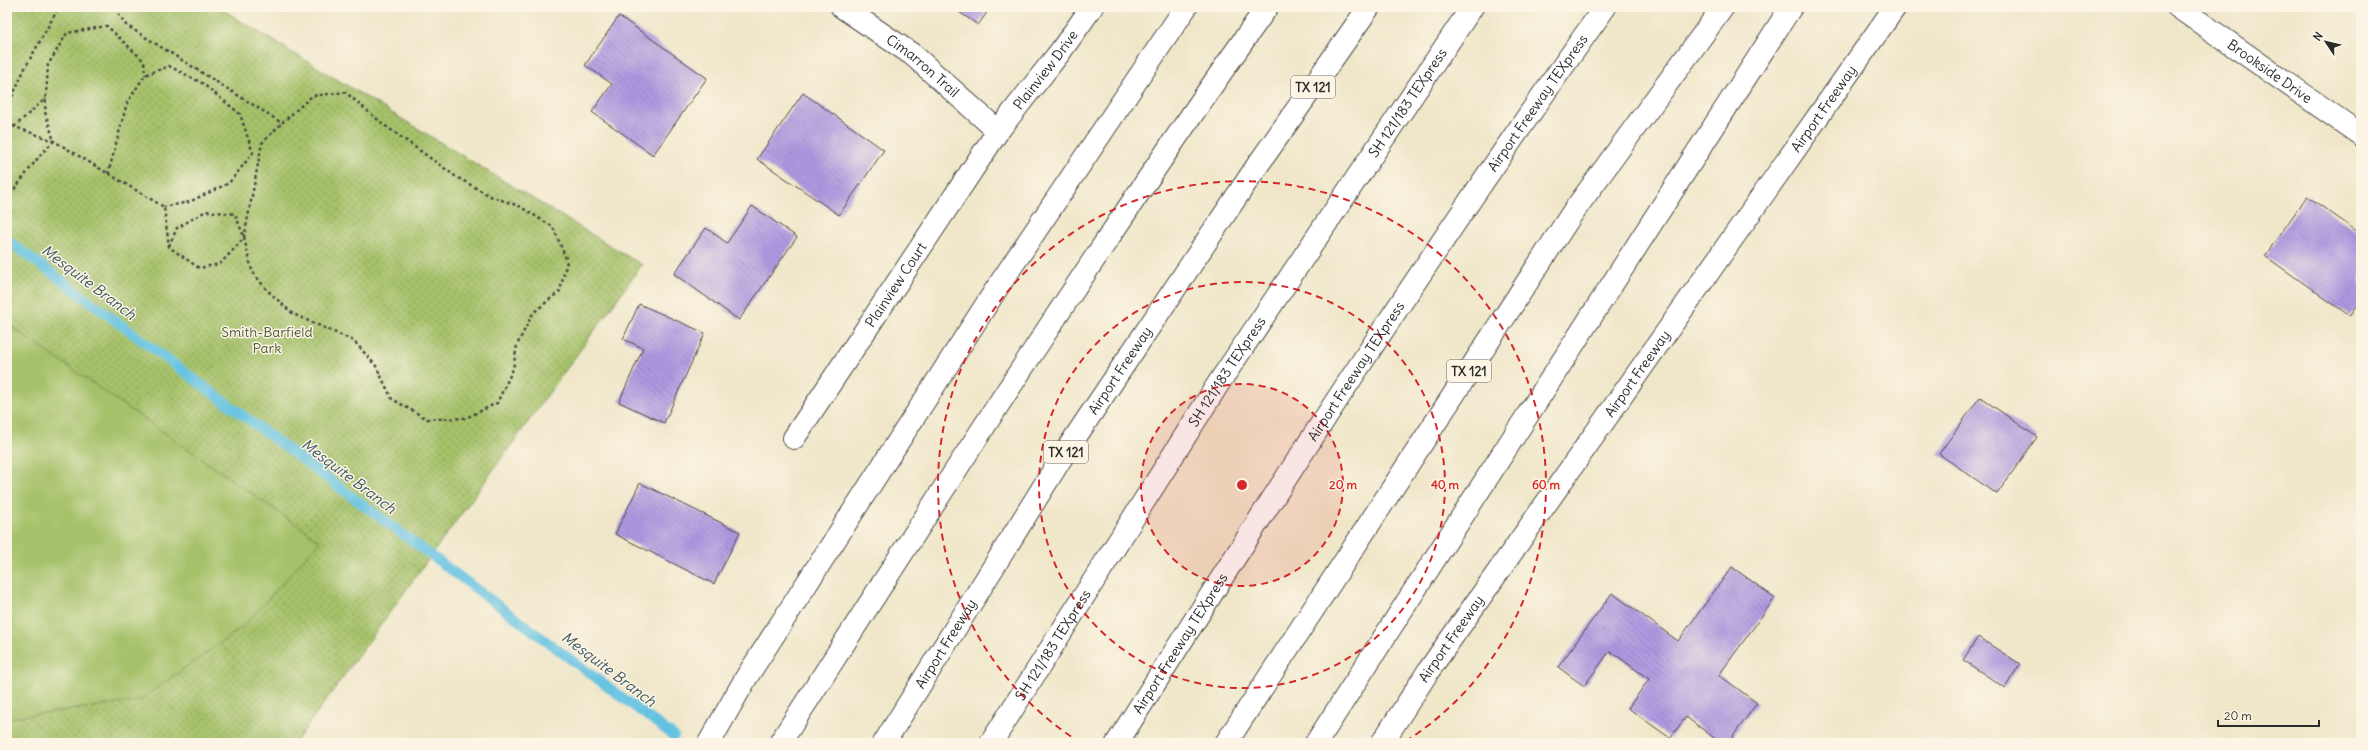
<svg xmlns="http://www.w3.org/2000/svg" width="2368" height="750" viewBox="0 0 2368 750" font-family="Delius,sans-serif">
	<style>
		.park { fill: url(#park-dots); stroke: #68764a }
		.pitch { fill: #a5c169; stroke: #68764a }
		.lines { fill: none; stroke-linecap: round; stroke-linejoin: round }
		.stream { stroke: #64c2e2; stroke-width: 10 }
		.building { fill: url(#building-back-hatch) }
		.minor-casing { stroke: #494743; stroke-width: 24 }
		.major-casing { stroke: #494743; stroke-width: 24 }
		.highway-casing { stroke: #494743; stroke-width: 24 }
		.path { stroke: #494743; stroke-width: 2.5; stroke-dasharray: 3 3; stroke-linecap: butt }
		.minor { stroke: #fff; stroke-width: 22 }
		.major { stroke: #fff; stroke-width: 22 }
		.highway { stroke: #fff; stroke-width: 22 }
		.ring { fill: none; stroke: #d62828; stroke-width: 2; stroke-dasharray: 7 5 }
		.labels { text-anchor: middle; dominant-baseline: central; stroke-width: 3; stroke-linejoin: round; paint-order: stroke }
		.shield { fill: #fcf5e5; stroke: #6a6863; stroke-width: 1 }
		.shield-label { font-size: 13px; font-weight: bold; fill: #2b2b2b }
		.street-label { font-size: 14px; fill: #2b2b2b; stroke: #fcf5e5 }
		.park-label { font-size: 14px; fill: #50583e; stroke: #fcf5e5 }
		.water-label { font-size: 15px; font-style: italic; fill: #3c5862; stroke: #fcf5e5 }
		.centre { fill: #d62828; stroke: #fcf5e5; stroke-width: 2 }
		.ring-label { font-size: 12px; text-anchor: middle; font-weight: bold; fill: #d62828; stroke: #fcf5e5; stroke-width: 3; stroke-linejoin: round; paint-order: stroke }
	</style>
	<defs>
		<pattern id="park-dots" width="8" height="8" patternUnits="userSpaceOnUse"><rect width="8" height="8" fill="#a5c169"/><path d="M2 2h.1M6 6h.1" fill="none" stroke="#879d57" stroke-width="1.8" stroke-linecap="round"/></pattern>
		<pattern id="building-back-hatch" width="6" height="6" patternUnits="userSpaceOnUse"><rect width="6" height="6" fill="#ae99e1"/><path d="M-1 5l2 2M0 0l6 6M5-1l2 2" fill="none" stroke="#8e7db7"/></pattern>
	</defs>
	<rect width="100%" height="100%" fill="#fcf5e5"/>
	<filter id="ink" filterUnits="userSpaceOnUse"><feTurbulence type="fractalNoise" baseFrequency=".025" numOctaves="2"/><feDisplacementMap in="SourceGraphic" scale="8" xChannelSelector="R" yChannelSelector="G"/><feConvolveMatrix kernelMatrix="1 2 1 2 8 2 1 2 1" color-interpolation-filters="sRGB"/></filter>
	<filter id="wash" filterUnits="userSpaceOnUse"><feTurbulence type="fractalNoise" baseFrequency=".012" numOctaves="4" result="noise"/><feDisplacementMap in="SourceGraphic" scale="16" xChannelSelector="R" yChannelSelector="G"/><feGaussianBlur stdDeviation="0.9" result="paint"/><feColorMatrix in="noise" values="0 0 0 0 0 0 0 0 0 0 0 0 0 0 0 0 0 1.4 0 .05"/><feComposite in="paint" operator="in"/></filter>
	<g filter="url(#wash)">
		<rect width="100%" height="100%" fill="#f0e7ca"/>
		<path class="park" d="M7,7H218L642,265L295,743H7Z"/>
		<path class="pitch" d="M7,324L320,541L244,626L138,701L7,718Z"/>
		<g class="lines">
			<path class="stream" d="M7,240L674,736"/>
		</g>
		<g id="blocks">
			<path class="building" d="M952,7H991L978,25Z
				M619,16L707,78L653,155L592,112L612,84L585,65Z
				M803,93L884,150L839,215L757,159Z
				M2307,196L2361,234V300L2350,316L2265,256Z
				M752,206L797,237L739,320L674,274L706,228L727,243Z
				M639,304L705,333L664,423L619,402L643,348L623,339Z
				M1980,397L2037,437L1997,494L1939,454Z
				M640,483L740,532L714,584L615,534Z
				M1732,567L1775,598L1719,675L1757,703L1728,743H1721L1686,717L1670,738L1628,708L1649,679L1610,651L1584,686L1558,667L1612,593L1678,641Z
				M1978,637L2020,664L2005,688L1963,660Z"/>
		</g>
	</g>
	<g filter="url(#ink)">
		<use href="#blocks" fill-opacity="0" stroke="#494743" stroke-width="1"/>
		<g class="lines">
			<defs>
				<g id="minor">
					<path id="s1" d="M842,7L913,55L998,131"/>
					<path id="s2" d="M2178,7L2361,135"/>
					<path id="s3" d="M794,438L998,131L1060,52L1092,7"/>
				</g>
				<g id="major">
					<path d="M709,743L746,678L997,288L1186,7"/>
					<path id="s4" d="M1382,743L1429,670L1895,7"/>
				</g>
				<g id="highway">
					<path d="M780,743C939,496 1097,247 1267,7"/>
					<path id="s5" d="M884,743L1062,457L1257,166L1369,7"/>
					<path id="s6" d="M991,743L1220,381L1472,7"/>
					<path id="s7" d="M1117,743C1274,494 1434,246 1605,7"/>
					<path d="M1226,743L1573,212L1723,7"/>
					<path d="M1316,743C1473,497 1634,253 1791,7"/>
				</g>
			</defs>
			<use href="#minor" class="minor-casing"/>
			<use href="#major" class="major-casing"/>
			<use href="#highway" class="highway-casing"/>
			<path class="path" d="M7,108L25,68L59,7
				M7,124L54,141L164,207L169,247L199,268L220,264L244,238L252,271L266,289L293,314L354,341L376,366L392,399L427,419L466,418L497,403L513,369L517,345L533,313L560,291L567,261L553,227L519,206L490,196L455,176L383,124L345,92L312,96L282,123L126,25L114,7
				M14,127L46,98
				M108,174L127,103L145,75L169,66L202,83L240,114L253,153L229,183L189,202L164,207
				M7,199L41,154L54,141L45,112L48,65L67,33L107,26L144,61L145,75
				M244,238L262,143L282,123
				M169,246L177,228L206,211L235,214L244,237"/>
			<use href="#minor" class="minor"/>
			<use href="#major" class="major"/>
			<use href="#highway" class="highway"/>
		</g>
	</g>
	<circle cx="1242" cy="485" r="101" fill="#d62828" fill-opacity=".12"/>
	<g class="ring">
		<circle cx="1242" cy="485" r="101"/>
		<circle cx="1242" cy="485" r="203"/>
		<path d="M1081 743A304 304 0 1 1 1403 743"/>
	</g>
	<g class="labels">
		<g class="shield">
			<rect x="1291" y="76" width="44" height="22" rx="3"/>
			<rect x="1447" y="360" width="44" height="22" rx="3"/>
			<rect x="1044" y="441" width="44" height="22" rx="3"/>
		</g>
		<g class="shield-label">
			<text x="1313" y="87">TX 121</text>
			<text x="1469" y="371">TX 121</text>
			<text x="1066" y="452">TX 121</text>
		</g>
		<g class="street-label">
			<text stroke="none"><textPath href="#s1" startOffset="100">Cimarron Trail</textPath></text>
			<text stroke="none"><textPath href="#s3" startOffset="446">Plainview Drive</textPath></text>
			<text stroke="none"><textPath href="#s2" startOffset="112">Brookside Drive</textPath></text>
			<text stroke="none"><textPath href="#s6" startOffset="764">SH 121/183 TEXpress</textPath></text>
			<text stroke="none"><textPath href="#s7" startOffset="766">Airport Freeway TEXpress</textPath></text>
			<text stroke="none"><textPath href="#s4" startOffset="773">Airport Freeway</textPath></text>
			<text stroke="none"><textPath href="#s3" startOffset="184">Plainview Court</textPath></text>
			<text stroke="none"><textPath href="#s5" startOffset="441">Airport Freeway</textPath></text>
			<text stroke="none"><textPath href="#s6" startOffset="440">SH 121/183 TEXpress</textPath></text>
			<text stroke="none"><textPath href="#s7" startOffset="442">Airport Freeway TEXpress</textPath></text>
			<text stroke="none"><textPath href="#s4" startOffset="449">Airport Freeway</textPath></text>
			<text stroke="none"><textPath href="#s4" startOffset="125">Airport Freeway</textPath></text>
			<text stroke="none"><textPath href="#s5" startOffset="117">Airport Freeway</textPath></text>
			<text stroke="none"><textPath href="#s7" startOffset="118">Airport Freeway TEXpress</textPath></text>
			<text stroke="none"><textPath href="#s6" startOffset="116">SH 121/183 TEXpress</textPath></text>
		</g>
		<g class="park-label">
			<text x="267" y="332">Smith-Barfield<tspan x="267" dy="16">Park</tspan></text>
		</g>
		<g class="water-label">
			<text transform="translate(89 282) rotate(37)">Mesquite Branch</text>
			<text transform="translate(349 476) rotate(37)">Mesquite Branch</text>
			<text transform="translate(609 669) rotate(37)">Mesquite Branch</text>
		</g>
	</g>
	<circle cx="1242" cy="485" r="6" class="centre"/>
	<g class="ring-label">
		<text x="1343" y="489">20 m</text>
		<text x="1445" y="489">40 m</text>
		<text x="1546" y="489">60 m</text>
	</g>
	<rect width="2368" height="750" fill="none" stroke="#fcf5e5" stroke-width="24"/>
	<g transform="translate(2326 42) rotate(305)" stroke="#fcf5e5" stroke-width="3" paint-order="stroke">
	<path d="M0-3L7 15L0 10L-7 15Z" fill="#2b2b2b"/>
	<text y="-6" font-size="11" font-weight="bold" text-anchor="middle" fill="#2b2b2b">N</text>
	</g>
	<path d="M2218 720v6h101v-6" fill="none" stroke="#2b2b2b" stroke-width="2"/>
	<text x="2224" y="720" font-size="12" fill="#2b2b2b" stroke="#fcf5e5" stroke-width="3" paint-order="stroke">20 m</text>
</svg>
